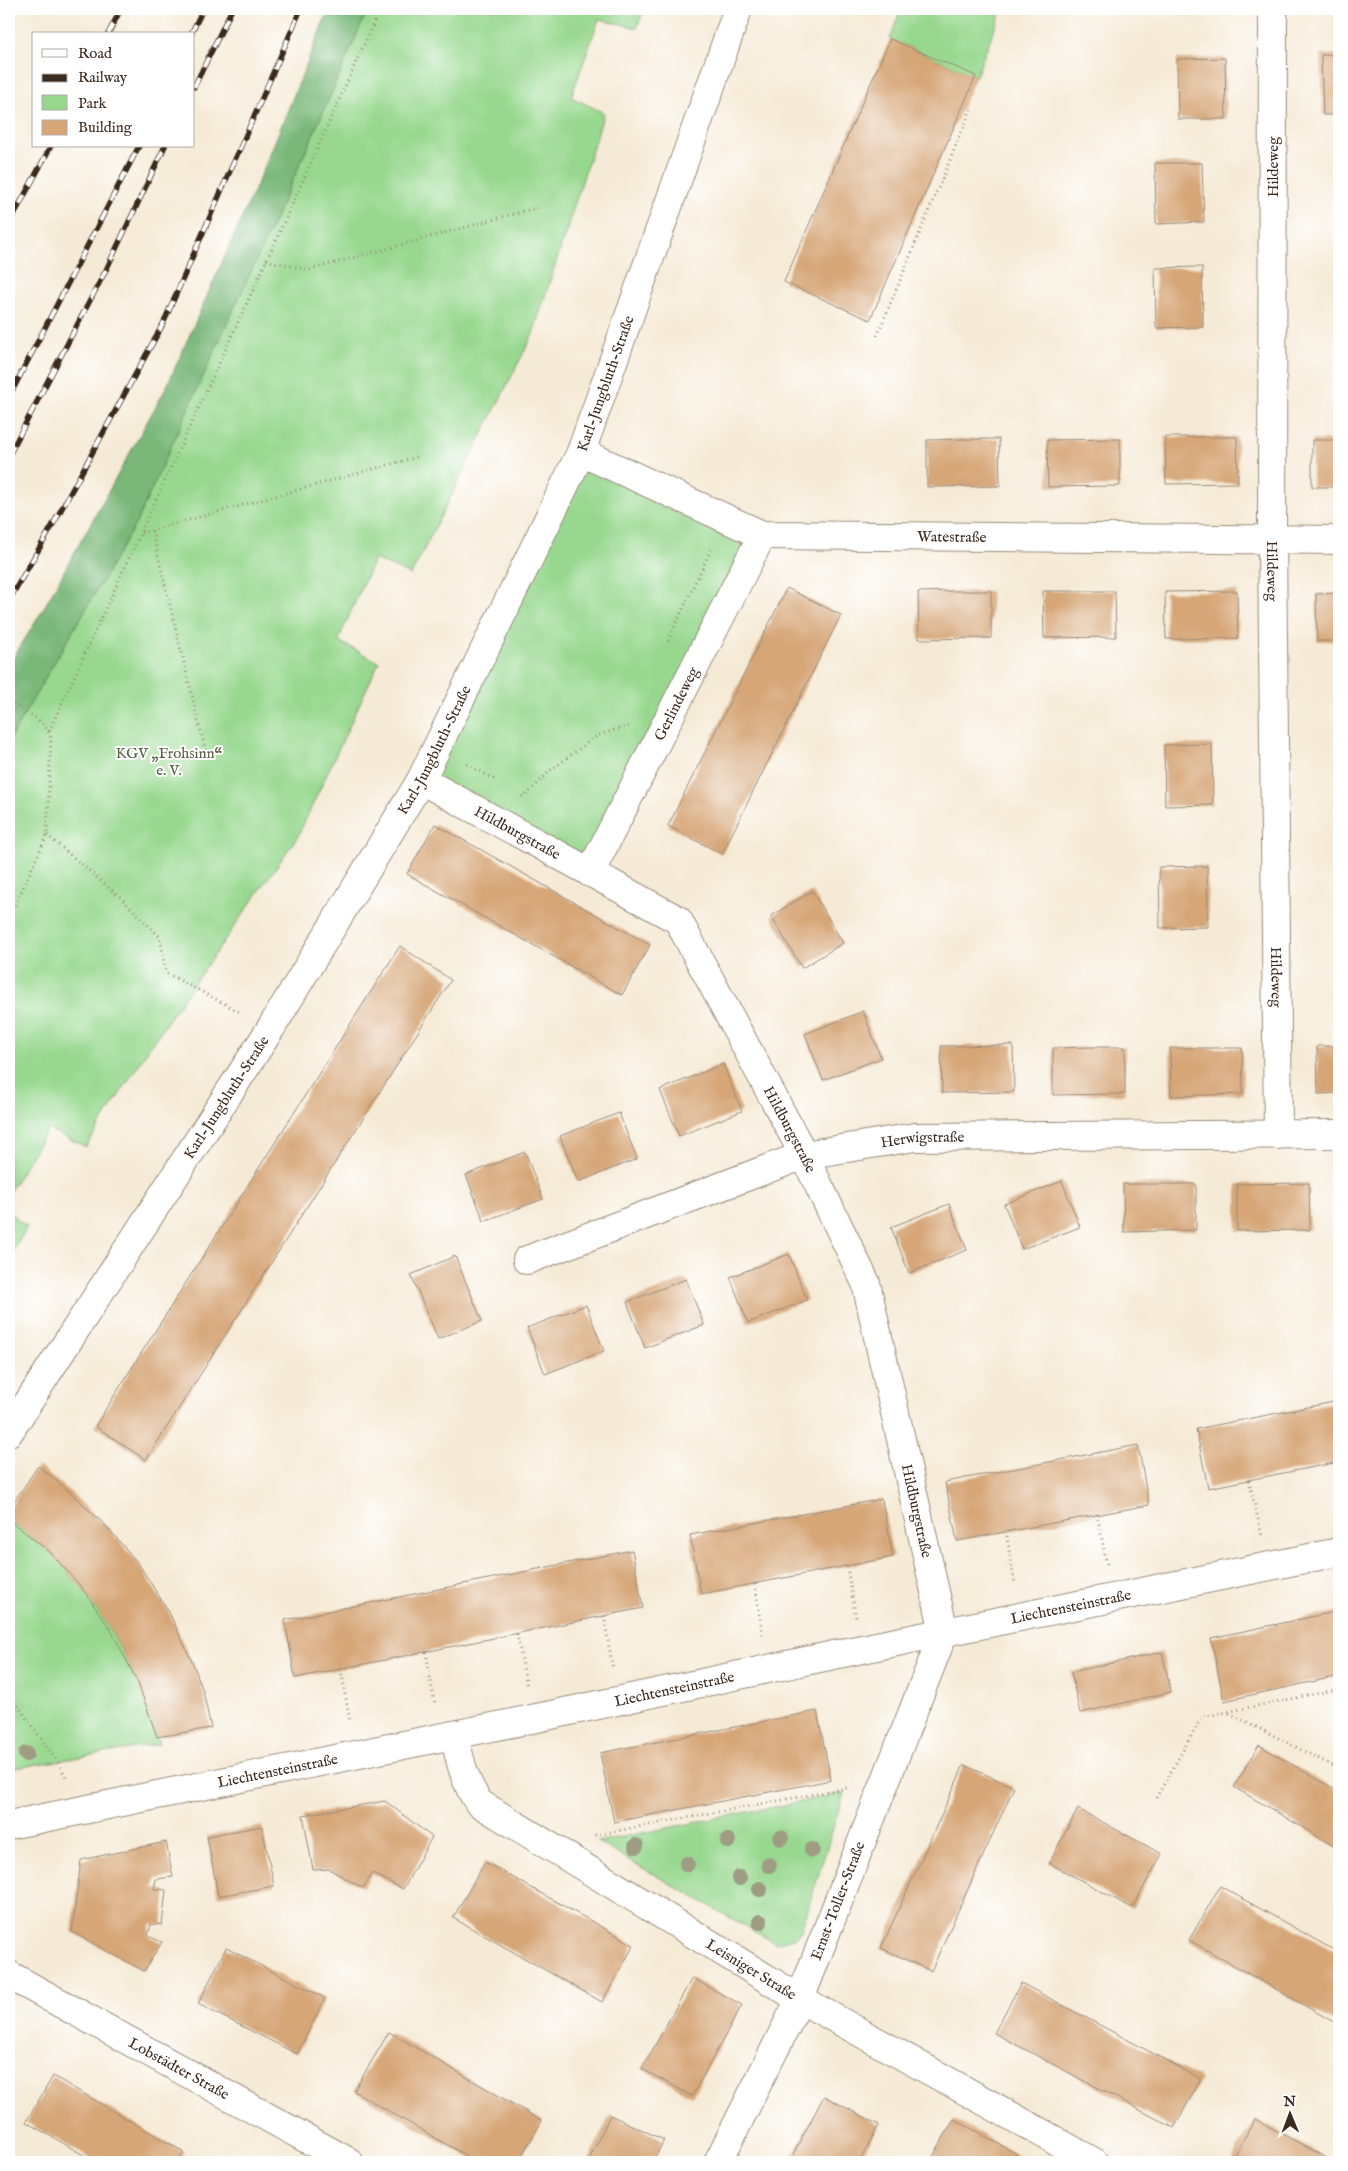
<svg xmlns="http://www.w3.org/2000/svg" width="1348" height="2171" viewBox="0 0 1348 2171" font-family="'IM FELL English',serif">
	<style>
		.green { fill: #97d88e; stroke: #698156 }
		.forest { fill: #79b879; stroke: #5a714c }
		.building { fill: #d6a677 }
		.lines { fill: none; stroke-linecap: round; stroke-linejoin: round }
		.minor-casing { stroke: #988a7a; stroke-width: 30 }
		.path { stroke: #988a7a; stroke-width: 3; stroke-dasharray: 1 4; stroke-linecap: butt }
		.minor { stroke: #fff; stroke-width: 28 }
		.rail-casing { stroke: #3b2a1e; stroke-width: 5.5 }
		.rail { stroke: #fff; stroke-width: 4; stroke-dasharray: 11; stroke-linecap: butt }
		.tree { fill: #9e9d83 }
		.labels { text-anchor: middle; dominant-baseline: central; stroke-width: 4; stroke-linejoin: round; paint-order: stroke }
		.street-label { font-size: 15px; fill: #3b2a1e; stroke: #fff }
		.park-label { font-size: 15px; fill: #575e40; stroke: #fff }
	</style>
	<rect width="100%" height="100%" fill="#fff"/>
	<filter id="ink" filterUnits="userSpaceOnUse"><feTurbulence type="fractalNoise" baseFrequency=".02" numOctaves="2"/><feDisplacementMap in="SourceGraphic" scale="10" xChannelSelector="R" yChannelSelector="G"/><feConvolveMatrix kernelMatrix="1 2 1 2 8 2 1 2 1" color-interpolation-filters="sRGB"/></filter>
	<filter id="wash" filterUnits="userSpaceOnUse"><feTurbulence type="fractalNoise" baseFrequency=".0096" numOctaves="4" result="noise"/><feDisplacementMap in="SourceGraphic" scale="20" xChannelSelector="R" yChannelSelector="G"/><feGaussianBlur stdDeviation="1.12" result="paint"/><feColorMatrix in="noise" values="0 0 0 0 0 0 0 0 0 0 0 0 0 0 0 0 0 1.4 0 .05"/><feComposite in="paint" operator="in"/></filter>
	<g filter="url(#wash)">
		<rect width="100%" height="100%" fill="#f5ead5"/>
		<path class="green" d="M368,9H644L637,28L599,19L571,97L604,113L533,334L411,575L374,559L338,641L379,662L298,836L153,1042L86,1147L48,1129L9,1192V740L136,523L310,142Z
			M901,9H1002L976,76L890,39Z
			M581,452L762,535L590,873L421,780Z
			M9,1212L27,1227L9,1258Z
			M9,1520L50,1552L82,1588L111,1630L138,1683L159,1744L9,1769Z
			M844,1793L801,1931L794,1938L775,1943L597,1842Z"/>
		<path class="forest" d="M329,9H368L310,142L136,523L9,740V665L42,611L166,388L265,166Z"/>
		<g id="blocks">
			<path class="building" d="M1177,9H1225V13L1177,14Z
				M1321,9H1339V11H1321Z
				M890,39L976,76L870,320L784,282Z
				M1339,54V115H1323L1321,55Z
				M1225,58L1226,119H1178L1177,59Z
				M1155,163H1202L1204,222L1156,224Z
				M1202,267L1203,327L1156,328L1155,268Z
				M1165,437H1237L1238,483L1166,484Z
				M963,439H999L1000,486L927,487V440Z
				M1120,439V486L1048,487L1047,440Z
				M1312,440H1339V487H1312Z
				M787,588L841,615L722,854L668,826Z
				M955,591H991V638L919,639L918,592Z
				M1043,591H1115L1116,637L1044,638Z
				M1237,591L1238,638L1166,639L1165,592Z
				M1339,593V641H1317L1316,594Z
				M1212,744L1213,805L1165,806L1164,745Z
				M435,824L650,945L622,995L407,874Z
				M1207,866L1208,927L1160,928L1159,867Z
				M812,891L843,943L802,968L771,916Z
				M400,946L451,980L146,1460L95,1426Z
				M863,1011L881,1058L823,1080L805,1034Z
				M1013,1045L1014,1092L942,1093L941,1046Z
				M1317,1046H1339V1093L1318,1094Z
				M1090,1047H1125V1094L1053,1095V1048Z
				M1170,1048H1242L1243,1094L1171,1096Z
				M723,1064L742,1111L679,1136L660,1090Z
				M619,1113L637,1159L578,1182L560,1136Z
				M525,1152L543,1199L484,1221L466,1175Z
				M1062,1181L1080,1227L1022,1249L1004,1204Z
				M1309,1183L1310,1230L1237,1231V1184Z
				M1123,1184H1196V1230L1124,1232Z
				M949,1204L967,1250L909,1273L891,1227Z
				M789,1254L807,1300L748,1323L730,1277Z
				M455,1256L482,1321L438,1339L411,1275Z
				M686,1279L704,1325L645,1348L627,1302Z
				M586,1305L604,1351L545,1374L527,1328Z
				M1339,1401V1462L1208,1488L1196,1429Z
				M1138,1445L1149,1505L957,1541L945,1482Z
				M38,1466L69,1491L106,1526L138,1563L169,1612L194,1666L203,1691L211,1728L157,1737L138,1683L111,1630L82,1588L50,1552L9,1520V1509Z
				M882,1499L893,1557L701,1594L690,1535Z
				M632,1550L643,1608L295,1678L285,1620Z
				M1339,1611V1676L1224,1701L1211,1638Z
				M1162,1652L1171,1692L1080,1713L1071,1672Z
				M817,1711L831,1780L614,1822L600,1753Z
				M1259,1745L1339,1792V1849L1234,1787Z
				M964,1765L1014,1787L931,1971L881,1948Z
				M385,1801L432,1837L403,1889L372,1873L363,1888L329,1869L313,1870L303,1815Z
				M1078,1809L1162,1854L1132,1908L1049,1863Z
				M262,1826L274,1886L218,1896L207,1836Z
				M166,1842L173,1877L156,1879L154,1889L166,1890L162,1925L151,1924L148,1936L162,1942L144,1971L72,1932L81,1860Z
				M485,1862L634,1945L602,2002L453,1918Z
				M1220,1886L1339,1953V2025L1189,1940Z
				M226,1948L325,1998L297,2054L198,2004Z
				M692,1978L742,2005L692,2096L642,2069Z
				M1021,1983L1201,2079L1174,2128L994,2033Z
				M389,2032L542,2121L518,2162H477L354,2091Z
				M53,2076L184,2152L178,2162H96L26,2122Z
				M824,2096L879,2125L859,2162H789Z
				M610,2115L664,2140L653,2162H588Z
				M954,2119L1017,2154L1012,2162H930Z
				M1255,2119L1334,2162H1231Z"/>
		</g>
	</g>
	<g filter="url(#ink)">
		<use href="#blocks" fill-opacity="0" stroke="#988a7a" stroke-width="1"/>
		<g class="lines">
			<defs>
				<g id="minor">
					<path id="s1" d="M1273,9L1272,540L1278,1135"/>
					<path id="s2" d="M581,452L762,535L1339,540"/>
					<path id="s3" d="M421,780L678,920L804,1155L866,1283L944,1632L800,1999L718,2162"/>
					<path id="s4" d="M590,873L762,535"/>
					<path id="s5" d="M527,1260L804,1155L915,1137L1339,1134"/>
					<path id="s6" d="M9,1432L271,1028L421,780L581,452L738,9"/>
					<path id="s7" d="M454,1735C460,1759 464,1782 479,1803L800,1999L1094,2162"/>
					<path id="s8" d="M9,1825L532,1719L862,1649L1339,1552"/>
					<path id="s9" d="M9,1975L349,2162"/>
				</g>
			</defs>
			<use href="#minor" class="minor-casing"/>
			<path class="path" d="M266,260L309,270L539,207
				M877,336L971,109
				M152,531L207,757
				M141,533L417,457
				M668,641L712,547
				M9,702C24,711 47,720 51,739L47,835L9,918
				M49,731L276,240L380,9
				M467,764L497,781
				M522,796L524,797L551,770L598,735L629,726
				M47,835L121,898L160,937L166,973L242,1013
				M1335,1463L1339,1483
				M1249,1480L1262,1536
				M1097,1514L1107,1565
				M1006,1531L1015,1585
				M847,1567L856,1618
				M755,1584L763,1637
				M604,1616L613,1670
				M517,1634L527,1687
				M426,1652L435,1705
				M341,1669L350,1722
				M9,1693L57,1761L67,1779
				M1229,1713L1339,1769
				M1156,1798L1202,1717L1339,1689
				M595,1835L847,1788"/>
			<use href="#minor" class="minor"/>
			<defs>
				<path id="rail" d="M108,34L121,9
					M191,34L203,9
					M194,87L232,9
					M9,224L51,146
					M9,397L139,146
					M9,455L107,268L165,146
					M9,600L50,530L163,324L301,9"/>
			</defs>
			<use href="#rail" class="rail-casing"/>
			<use href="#rail" class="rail"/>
		</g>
		<g class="tree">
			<circle cx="26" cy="1754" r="8"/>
			<circle cx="781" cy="1838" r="8"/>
			<circle cx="728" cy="1841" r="8"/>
			<circle cx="636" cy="1846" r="8"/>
			<circle cx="812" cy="1850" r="8"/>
			<circle cx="687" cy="1864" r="8"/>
			<circle cx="769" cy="1865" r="8"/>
			<circle cx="739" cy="1878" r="8"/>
			<circle cx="760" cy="1889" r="8"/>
			<circle cx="760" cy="1922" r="8"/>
		</g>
	</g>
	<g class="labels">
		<g class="street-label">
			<text transform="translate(1273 167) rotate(-90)">Hildeweg</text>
			<text stroke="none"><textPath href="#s6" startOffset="1209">Karl-Jungbluth-Straße</textPath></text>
			<text stroke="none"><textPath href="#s2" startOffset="389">Watestraße</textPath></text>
			<text stroke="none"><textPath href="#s1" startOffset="562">Hildeweg</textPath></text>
			<text stroke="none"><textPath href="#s4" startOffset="190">Gerlindeweg</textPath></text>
			<text stroke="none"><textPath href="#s6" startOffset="804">Karl-Jungbluth-Straße</textPath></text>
			<text stroke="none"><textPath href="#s3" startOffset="110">Hildburgstraße</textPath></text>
			<text stroke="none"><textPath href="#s1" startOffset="968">Hildeweg</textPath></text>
			<text stroke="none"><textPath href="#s6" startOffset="399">Karl-Jungbluth-Straße</textPath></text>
			<text stroke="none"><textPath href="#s3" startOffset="530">Hildburgstraße</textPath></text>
			<text stroke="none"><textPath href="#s5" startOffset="416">Herwigstraße</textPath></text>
			<text stroke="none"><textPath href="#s3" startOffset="935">Hildburgstraße</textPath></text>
			<text stroke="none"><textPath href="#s8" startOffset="1084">Liechtensteinstraße</textPath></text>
			<text stroke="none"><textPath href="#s8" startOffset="679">Liechtensteinstraße</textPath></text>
			<text stroke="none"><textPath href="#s8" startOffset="274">Liechtensteinstraße</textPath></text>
			<text transform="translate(838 1901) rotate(-69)">Ernst-Toller-Straße</text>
			<text stroke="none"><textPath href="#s7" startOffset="392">Leisniger Straße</textPath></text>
			<text stroke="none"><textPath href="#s9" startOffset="194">Lobstädter Straße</textPath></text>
		</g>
		<g class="park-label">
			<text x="169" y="753">KGV „Frohsinn“<tspan x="169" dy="17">e. V.</tspan></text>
		</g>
	</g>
	<rect width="1348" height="2171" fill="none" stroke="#fff" stroke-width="30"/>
	<rect x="32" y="32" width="162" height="115" fill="#ffffff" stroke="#b1aaa5"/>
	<rect x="42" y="49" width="25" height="8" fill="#ffffff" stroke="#b1aaa5"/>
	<text x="78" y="58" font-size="15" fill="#3b2a1e">Road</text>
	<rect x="42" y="74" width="25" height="8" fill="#3b2a1e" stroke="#b1aaa5"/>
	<text x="78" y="82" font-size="15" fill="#3b2a1e">Railway</text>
	<rect x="42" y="95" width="25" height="15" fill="#97d88e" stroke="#b1aaa5"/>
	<text x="78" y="108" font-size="15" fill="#3b2a1e">Park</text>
	<rect x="42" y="120" width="25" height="15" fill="#d6a677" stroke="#b1aaa5"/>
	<text x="78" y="132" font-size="15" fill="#3b2a1e">Building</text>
	<g transform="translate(1290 2114) rotate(359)" stroke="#ffffff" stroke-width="4" paint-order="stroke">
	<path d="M0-4L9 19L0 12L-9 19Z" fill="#3b2a1e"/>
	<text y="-8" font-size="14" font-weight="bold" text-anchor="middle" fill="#3b2a1e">N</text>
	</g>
</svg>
